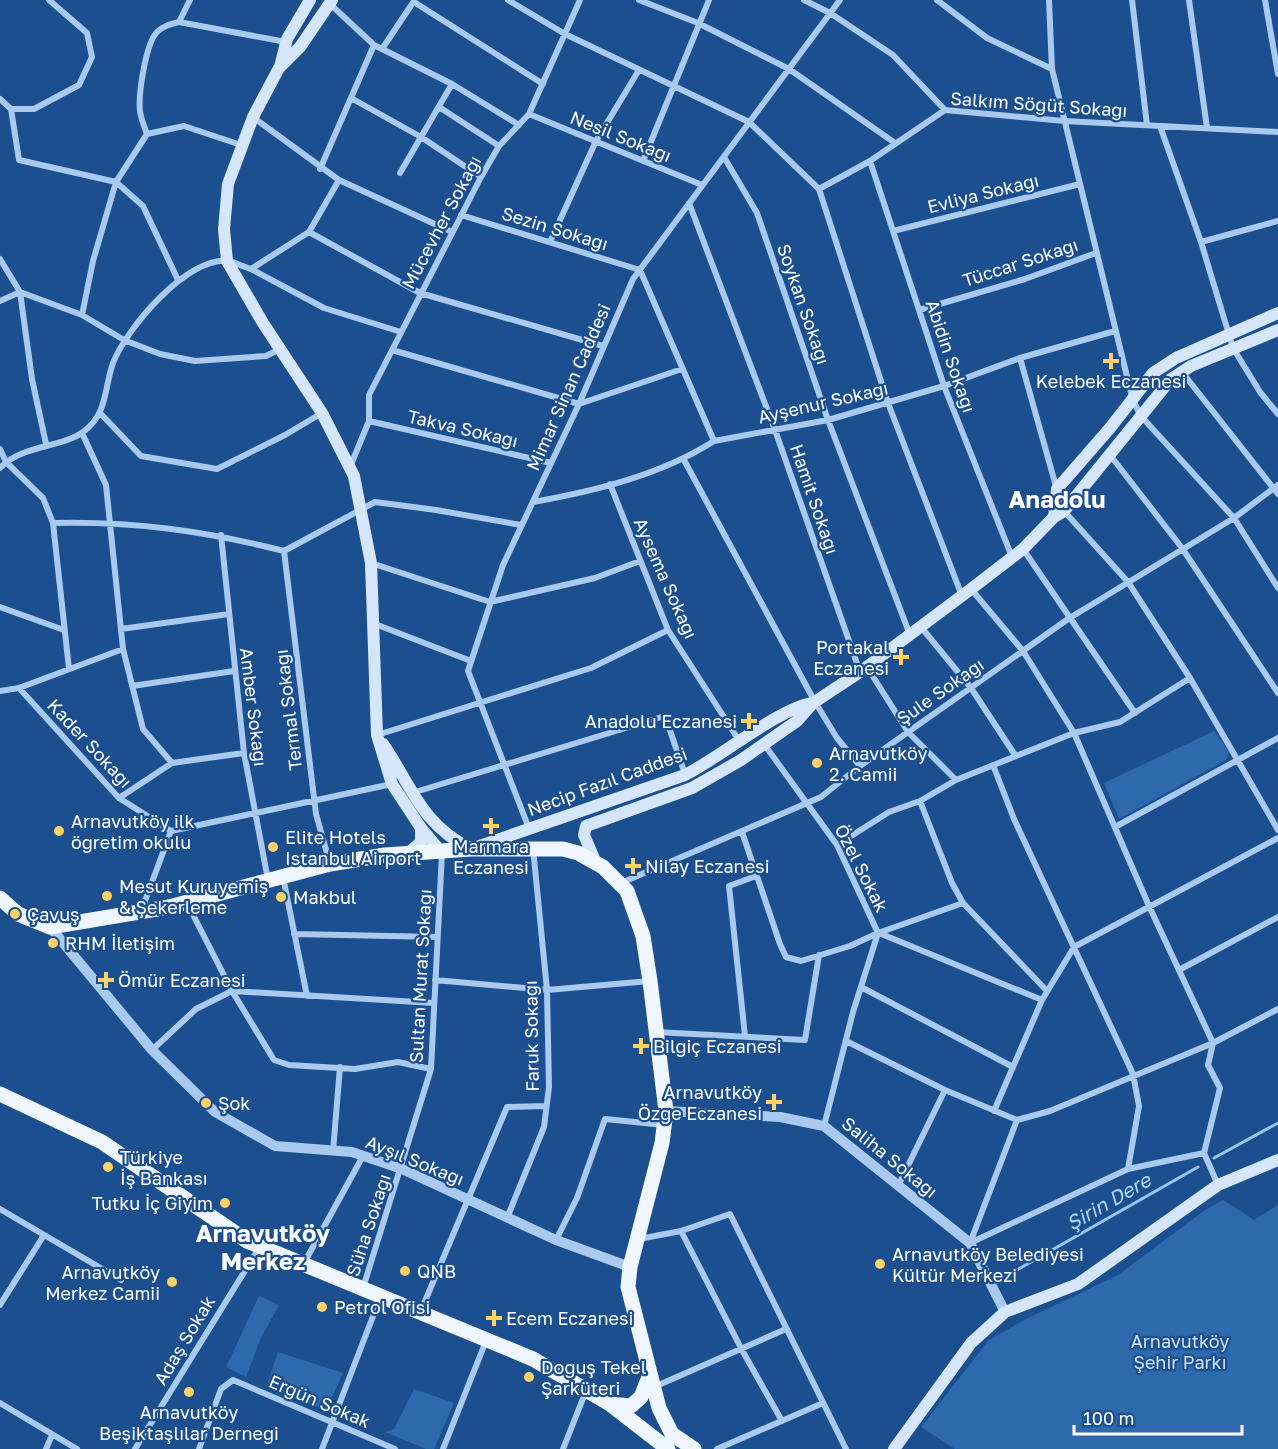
<svg xmlns="http://www.w3.org/2000/svg" width="1278" height="1449" viewBox="0 0 1278 1449" font-family="'Golos Text',sans-serif">
	<style>
		.green { fill: #2e69ad }
		.lines { fill: none; stroke-linecap: round; stroke-linejoin: round }
		.stream { stroke: #9cc4f0; stroke-width: 3 }
		.minor { stroke: #a9c9ee; stroke-width: 6 }
		.tertiary { stroke: #a9c9ee; stroke-width: 10 }
		.secondary { stroke: #d6e6fa; stroke-width: 12 }
		.primary { stroke: #f0f6ff; stroke-width: 15 }
		.poi-dot { fill: #ffd166; stroke: #1b4f8f; stroke-width: 2 }
		.labels { text-anchor: middle; dominant-baseline: central; stroke-width: 4.5; stroke-linejoin: round; paint-order: stroke }
		.street-label { font-size: 18px; fill: #fff; stroke: #1b4f8f }
		.poi-label { font-size: 18px; fill: #fff; stroke: #1b4f8f; text-anchor: start }
		.park-label { font-size: 18px; fill: #cfe3fa; stroke: #1b4f8f }
		.water-label { font-size: 20px; font-style: italic; fill: #b5d3f5; stroke: #1b4f8f }
		.district-label { font-size: 24px; font-weight: bold; fill: #fff; stroke: #1b4f8f }
	</style>
	<rect width="100%" height="100%" fill="#1b4f8f"/>
	<path class="green" d="M1214,731L1229,752L1226,760L1119,819L1104,783Z
		M1223,1200L1254,1220L1278,1205V1449H955L921,1427L988,1341L1024,1320L1118,1275L1205,1210Z
		M259,1296L279,1305L260,1340L246,1377L226,1367Z
		M278,1352L343,1373L328,1406L321,1408L266,1387Z
		M414,1389L454,1403L434,1449H426L385,1432L394,1429Z"/>
	<g class="lines">
		<path class="stream" d="M1214,1158L1278,1123
			M1001,1279L1198,1167"/>
		<path class="minor" d="M508,0L565,34L749,122L819,189L888,403L962,596
			M639,0L698,23L789,69L895,143
			M804,0L830,13L893,55L945,110
			M937,0L987,38L1052,69
			M1049,0L1052,69L1132,397L1140,415L1234,518L1278,588
			M1132,0L1147,125
			M1189,0L1207,128
			M1265,0L1278,74
			M414,2L543,84
			M330,4L374,45L452,84L519,125
			M179,22L286,42
			M382,49L414,1
			M351,98L421,137L481,177
			M0,99L11,109L19,160L116,182L143,206L178,280
			M439,107L499,146
			M11,109H34L79,85L92,57L87,33L49,0
			M529,114L702,185
			M254,118L339,180L452,232
			M1160,126L1201,242L1233,348L1260,392L1278,414
			M147,134C144,126 141,119 140,111C138,94 146,43 157,32C163,26 171,24 179,22L190,0
			M724,157L757,213L828,420L910,635
			M643,161L709,0
			M870,161L944,386L1012,557
			M320,169L374,45
			M400,173L452,84
			M819,189L870,161L945,110L1064,121L1278,132
			M689,203L775,430L860,672
			M461,215L640,270L714,441L828,420L944,386L1020,358L1115,331
			M893,231L1080,184
			M309,232L420,293L603,346
			M550,242L596,141L639,70
			M1201,242L1278,221
			M0,259L20,292L82,315L124,340L160,354L195,361L266,356L280,349
			M251,269L324,308L401,332
			M0,301L20,292L32,379L46,444
			M919,310L1025,279L1096,253
			M82,315L93,261L116,182L147,134L184,126L241,145
			M392,350L579,404L682,369
			M1020,358L1057,490
			M1182,372L1278,494
			M101,414L141,456L217,469L285,435L322,413
			M369,421L551,463
			M82,433L106,485L123,649L143,729L172,763
			M0,449L6,462L43,498L53,523C134,521 205,531 284,551L375,502L436,510L521,525
			M1110,455L1182,548L1278,693
			M684,460L815,702L837,738L860,766
			M350,467L369,421V395L481,177L499,146L529,114L580,0
			M0,468C21,445 61,448 83,432C108,414 104,388 113,363C126,329 188,255 229,261C236,263 244,267 251,269L309,232L339,180
			M610,484L668,630L740,742
			M533,502C595,491 661,475 714,441
			M1064,511L1128,582L1190,678L1278,830
			M53,523L69,669
			M221,535L244,753L268,880
			M1023,549L1135,713
			M284,551L316,814L330,864
			M371,563L490,602L595,578L640,561
			M971,589L1023,651L1074,733L1149,906L1213,1043L1208,1065L1220,1088L1204,1153L1218,1185
			M0,607L64,630
			M375,624L471,661
			M921,627L971,688L1015,755
			M121,629L229,614
			M867,667L908,732L956,780
			M132,686L234,671
			M19,688L119,798L171,831L392,784
			M0,691L19,688L123,649
			M377,735L591,668L668,630
			M764,744L837,845L878,933L853,1012L824,1126
			M993,765L1014,819L1133,1074L1139,1106L1128,1169
			M412,793L665,716L685,774
			M119,798L172,763L244,753
			M920,801L952,883L963,903L1047,991
			M1115,827L1278,738
			M530,831L468,671L503,565L579,404L633,279L840,0
			M742,832L780,944L786,957L801,961L850,946L878,933L963,903
			M837,845L889,812L920,801L956,780L1074,733L1120,722L1190,678
			M283,877L307,996
			M621,883L821,797L860,766L1068,619L1234,518L1278,485
			M187,903L232,991L274,1060L289,1065L355,1069L398,1062L431,1069
			M142,909L171,831
			M879,933L1042,1000
			M294,934L437,937
			M1179,970L1278,917
			M435,980L547,990L650,981
			M861,987L1013,1067
			M656,1032L805,1040L819,955
			M745,1036L729,886L756,876
			M846,1041L945,1090L1017,1120L1050,1111L1213,1043L1278,1009
			M152,1050L196,1009L232,991L434,1003
			M994,1111L1042,1000L1074,947L1278,838
			M333,1151L340,1067
			M899,1184L945,1090
			M0,1209L121,1280
			M507,1218L544,1127L549,1087L547,990L533,848
			M681,1231L730,1214L846,1449
			M639,1239L681,1231L742,1350L782,1421
			M556,1240L577,1198L605,1119L664,1125
			M970,1243L1128,1169L1204,1153
			M970,1243L1017,1120
			M303,1265L363,1156
			M363,1288L431,1069L442,853
			M0,1305L44,1235
			M420,1313L507,1107L546,1106
			M654,1387L786,1329
			M0,1403L77,1449
			M46,1449L52,1435
			M135,1449L259,1248
			M199,1449L221,1389L233,1380L395,1449
			M322,1449L380,1298
			M443,1449L486,1341
			M563,1449L586,1391
			M717,1449L823,1403"/>
		<path class="tertiary" d="M50,927L152,1050L215,1112L275,1146L352,1152L402,1169L556,1240L630,1267
			M666,1111L780,1117L824,1126L970,1243L1005,1312"/>
		<path class="secondary" d="M332,0L300,47L279,68L253,117L228,184L224,229L227,261L263,323L322,413L354,476L371,563L377,735L392,784L421,828V842L407,854
			M280,67L287,39L310,0
			M1054,517L1057,489L1110,428L1153,373L1176,358L1278,313
			M383,744C413,788 421,824 471,849L685,775C721,757 779,708 813,703
			M421,828L442,853
			M596,863L584,835L586,826L692,788L741,760L797,721L813,703L860,672L971,589L1023,549L1054,517L1064,511L1171,379L1191,366L1278,330
			M894,1449L971,1343L1005,1312L1078,1284L1218,1185L1278,1160"/>
		<path class="primary" d="M0,898L18,914L50,927L169,907L330,864L385,855L471,849H563L578,853L603,867L627,891L643,936L650,981L666,1111L662,1143L630,1267L628,1287L659,1408L672,1434L694,1449
			M0,1094L102,1142L247,1241L533,1359L610,1404L668,1449
			M610,1404L631,1406L641,1397L649,1377"/>
	</g>
	<g class="poi-dot">
		<path d="M1108 352h6v6h6v6h-6v6h-6v-6h-6v-6h6z"/>
		<path d="M898 648h6v6h6v6h-6v6h-6v-6h-6v-6h6z"/>
		<path d="M746 712h6v6h6v6h-6v6h-6v-6h-6v-6h6z"/>
		<circle cx="817" cy="763" r="6"/>
		<path d="M488 817h6v6h6v6h-6v6h-6v-6h-6v-6h6z"/>
		<circle cx="59" cy="831" r="6"/>
		<circle cx="273" cy="847" r="6"/>
		<path d="M630 857h6v6h6v6h-6v6h-6v-6h-6v-6h6z"/>
		<circle cx="107" cy="896" r="6"/>
		<circle cx="281" cy="897" r="6"/>
		<circle cx="15" cy="914" r="6"/>
		<circle cx="53" cy="943" r="6"/>
		<path d="M103 971h6v6h6v6h-6v6h-6v-6h-6v-6h6z"/>
		<path d="M638 1037h6v6h6v6h-6v6h-6v-6h-6v-6h6z"/>
		<path d="M771 1093h6v6h6v6h-6v6h-6v-6h-6v-6h6z"/>
		<circle cx="206" cy="1103" r="6"/>
		<circle cx="108" cy="1167" r="6"/>
		<circle cx="225" cy="1203" r="6"/>
		<circle cx="880" cy="1264" r="6"/>
		<circle cx="405" cy="1271" r="6"/>
		<circle cx="172" cy="1282" r="6"/>
		<circle cx="322" cy="1307" r="6"/>
		<path d="M491 1309h6v6h6v6h-6v6h-6v-6h-6v-6h6z"/>
		<circle cx="529" cy="1377" r="6"/>
		<circle cx="189" cy="1392" r="6"/>
	</g>
	<g class="labels">
		<g class="street-label">
			<text transform="translate(1039 104) rotate(4)">Salkım Söğüt Sokağı</text>
			<text transform="translate(621 136) rotate(22)">Nesil Sokağı</text>
			<text transform="translate(983 193) rotate(-14)">Evliya Sokağı</text>
			<text transform="translate(441 222) rotate(-62)">Mücevher Sokağı</text>
			<text transform="translate(555 228) rotate(17)">Sezin Sokağı</text>
			<text transform="translate(1020 262) rotate(-18)">Tüccar Sokağı</text>
			<text transform="translate(804 304) rotate(71)">Soykan Sokağı</text>
			<text transform="translate(951 356) rotate(71)">Abidin Sokağı</text>
			<text transform="translate(568 387) rotate(-66)">Mimar Sinan Caddesi</text>
			<text transform="translate(823 402) rotate(-13)">Ayşenur Sokağı</text>
			<text transform="translate(463 428) rotate(13)">Takva Sokağı</text>
			<text transform="translate(815 499) rotate(71)">Hamit Sokağı</text>
			<text transform="translate(666 578) rotate(66)">Aysema Sokağı</text>
			<text transform="translate(940 691) rotate(-35)">Şule Sokağı</text>
			<text transform="translate(254 707) rotate(83)">Amber Sokağı</text>
			<text transform="translate(288 710) rotate(-97)">Termal Sokağı</text>
			<text transform="translate(90 743) rotate(47)">Kader Sokağı</text>
			<text transform="translate(607 781) rotate(-20)">Necip Fazıl Caddesi</text>
			<text transform="translate(862 868) rotate(63)">Özel Sokak</text>
			<text transform="translate(420 976) rotate(-87)">Sultan Murat Sokağı</text>
			<text transform="translate(531 1036) rotate(-91)">Faruk Sokağı</text>
			<text transform="translate(890 1157) rotate(39)">Saliha Sokağı</text>
			<text transform="translate(415 1160) rotate(22)">Ayşıl Sokağı</text>
			<text transform="translate(368 1225) rotate(-72)">Süha Sokağı</text>
			<text transform="translate(184 1340) rotate(-59)">Adaş Sokak</text>
			<text transform="translate(320 1401) rotate(23)">Ergün Sokak</text>
		</g>
		<g class="poi-label">
			<text x="1111" y="381" text-anchor="middle">Kelebek Eczanesi</text>
			<text x="889" y="647" text-anchor="end">Portakal<tspan x="889" dy="21">Eczanesi</tspan></text>
			<text x="737" y="721" text-anchor="end">Anadolu Eczanesi</text>
			<text x="829" y="753">Arnavutköy<tspan x="829" dy="21">2. Camii</tspan></text>
			<text x="71" y="821">Arnavutköy ilk<tspan x="71" dy="21">öğretim okulu</tspan></text>
			<text x="285" y="837">Elite Hotels<tspan x="285" dy="21">Istanbul Airport</tspan></text>
			<text x="491" y="846" text-anchor="middle">Marmara<tspan x="491" dy="21">Eczanesi</tspan></text>
			<text x="645" y="866">Nilay Eczanesi</text>
			<text x="119" y="886">Mesut Kuruyemiş<tspan x="119" dy="21">&amp; Şekerleme</tspan></text>
			<text x="293" y="897">Makbul</text>
			<text x="27" y="914">Çavuş</text>
			<text x="65" y="943">RHM İletişim</text>
			<text x="118" y="980">Ömür Eczanesi</text>
			<text x="653" y="1046">Bilgiç Eczanesi</text>
			<text x="762" y="1092" text-anchor="end">Arnavutköy<tspan x="762" dy="21">Özge Eczanesi</tspan></text>
			<text x="218" y="1103">Şok</text>
			<text x="120" y="1157">Türkiye<tspan x="120" dy="21">İş Bankası</tspan></text>
			<text x="213" y="1203" text-anchor="end">Tutku İç Giyim</text>
			<text x="892" y="1254">Arnavutköy Belediyesi<tspan x="892" dy="21">Kültür Merkezi</tspan></text>
			<text x="417" y="1271">QNB</text>
			<text x="160" y="1272" text-anchor="end">Arnavutköy<tspan x="160" dy="21">Merkez Camii</tspan></text>
			<text x="334" y="1307">Petrol Ofisi</text>
			<text x="506" y="1318">Ecem Eczanesi</text>
			<text x="541" y="1367">Doğuş Tekel<tspan x="541" dy="21">Şarküteri</tspan></text>
			<text x="189" y="1412" text-anchor="middle">Arnavutköy<tspan x="189" dy="21">Beşiktaşlılar Derneği</tspan></text>
		</g>
		<g class="park-label">
			<text x="1180" y="1341">Arnavutköy<tspan x="1180" dy="21">Şehir Parkı</tspan></text>
		</g>
		<g class="water-label">
			<text transform="translate(1108 1201) rotate(-30)">Şirin Dere</text>
		</g>
		<g class="district-label">
			<text x="1057" y="498">Anadolu</text>
			<text x="263" y="1232">Arnavutköy<tspan x="263" dy="28">Merkez</tspan></text>
		</g>
	</g>
	<path d="M1074 1425v9h168v-9" fill="none" stroke="#ffffff" stroke-width="3"/>
	<text x="1083" y="1425" font-size="18" fill="#ffffff" stroke="#1b4f8f" stroke-width="4.5" paint-order="stroke">100 m</text>
</svg>
